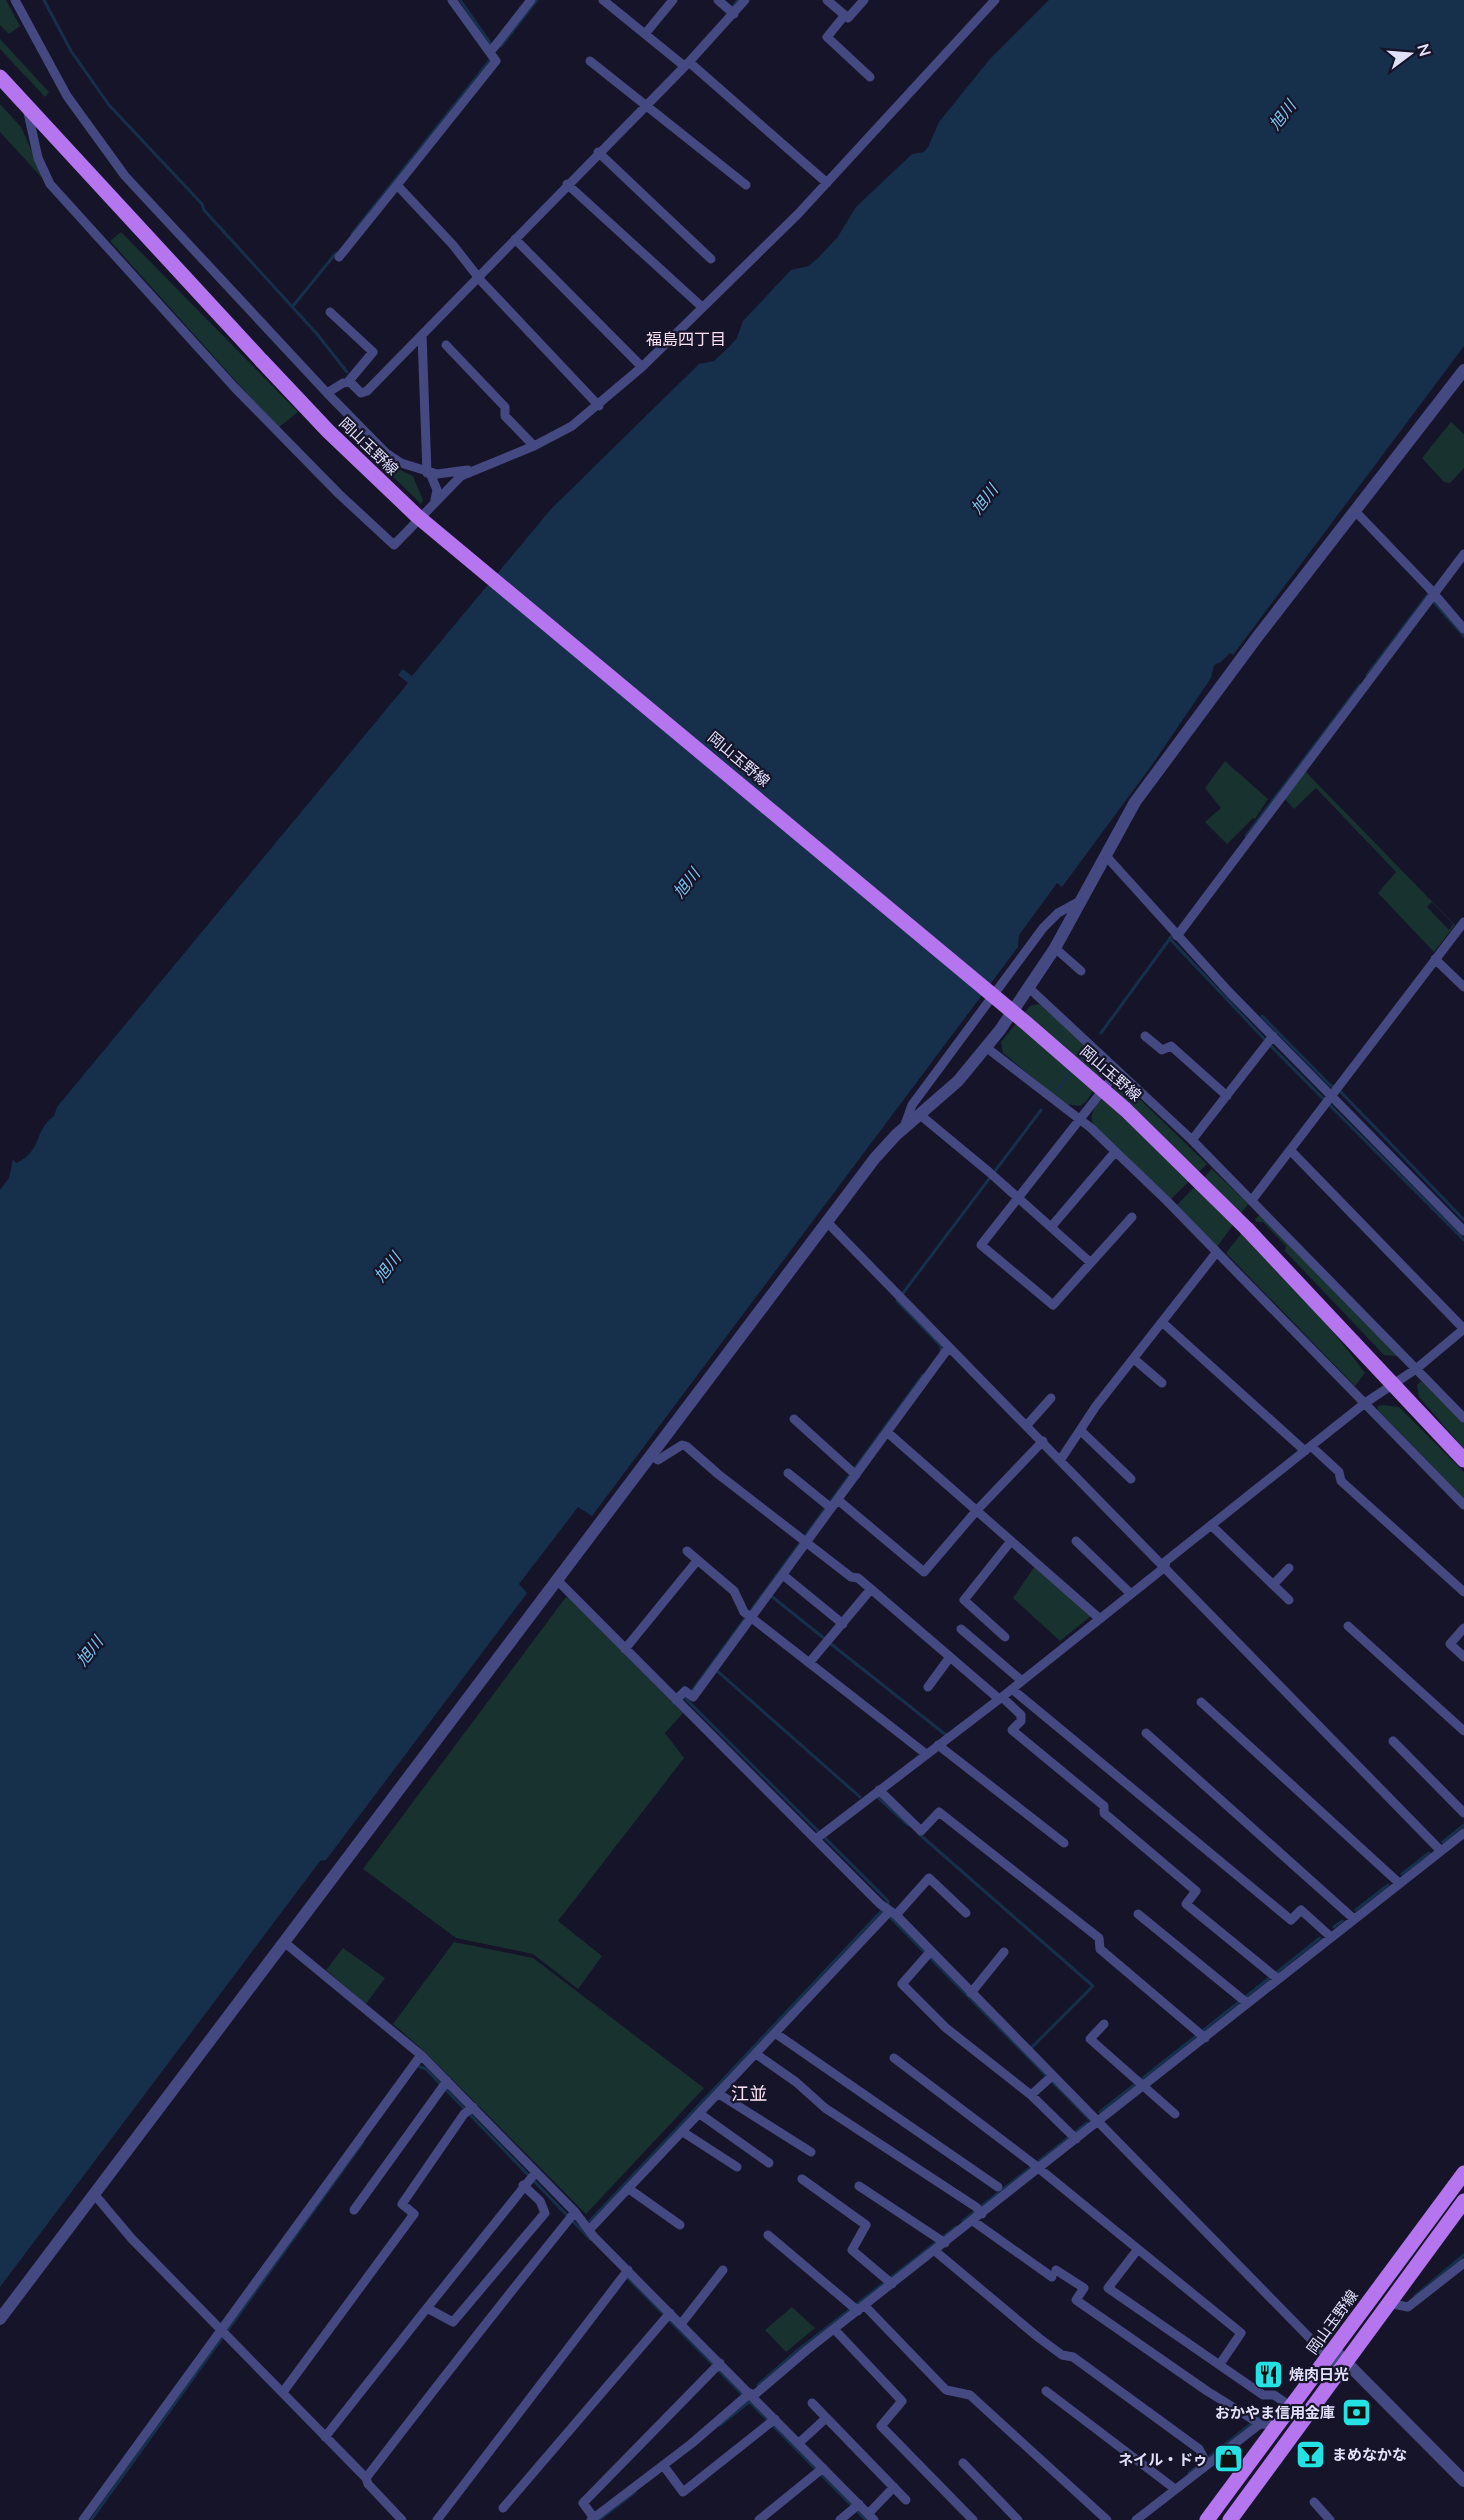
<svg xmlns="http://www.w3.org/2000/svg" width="1464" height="2520" viewBox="0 0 1464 2520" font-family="Mulish,'Noto Sans JP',sans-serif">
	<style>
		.green { fill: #18322f; fill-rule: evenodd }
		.water { fill: #162f4b }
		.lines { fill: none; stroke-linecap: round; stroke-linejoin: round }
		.stream { stroke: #162f4b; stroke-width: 3 }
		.minor { stroke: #454982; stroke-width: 9 }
		.tertiary { stroke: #454982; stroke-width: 12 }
		.primary { stroke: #b575ee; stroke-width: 15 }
		.primary-bridge { stroke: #b575ee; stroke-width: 15 }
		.labels { text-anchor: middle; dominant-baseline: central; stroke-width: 4.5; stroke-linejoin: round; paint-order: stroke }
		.street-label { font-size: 15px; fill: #e1e0fb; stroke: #161429 }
		.poi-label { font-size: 15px; font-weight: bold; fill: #e1e0fb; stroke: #161429; text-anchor: start }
		.water-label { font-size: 16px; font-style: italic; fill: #7bc4ee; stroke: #161429 }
		.neighbourhood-label { font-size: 16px; fill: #fbe2f4; stroke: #161429 }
		.quarter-label { font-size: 18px; fill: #fbe2f4; stroke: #161429 }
	</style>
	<rect width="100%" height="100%" fill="#161429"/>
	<path class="green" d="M0,0H6L20,26L9,34L0,25Z
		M0,39L49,92L45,97L0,49Z
		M0,104L21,127L45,181L0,132Z
		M121,232L298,412L278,428L110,241Z
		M1451,422L1464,434V468L1450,483L1444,482L1422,458Z
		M350,428C370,449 387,465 413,476L423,500L421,504L347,432Z
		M1225,761L1268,799L1255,819L1253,818L1227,844L1205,822L1221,808L1205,788Z
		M1304,770L1455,925L1434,952L1378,893L1396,872L1316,788L1294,809L1284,798ZM1432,902L1453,924L1449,930L1427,907Z
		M1039,1004L1085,1044L1103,1066L1104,1074L1086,1102L1080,1106L1065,1104L1003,1053L1001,1042L1030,1006Z
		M1125,1085L1207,1164L1171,1199L1094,1126C1085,1110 1105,1098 1115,1086Z
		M1212,1169L1248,1204L1217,1247L1177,1205Z
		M1260,1214L1398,1356L1384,1355L1285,1251L1286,1246L1263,1222H1257L1255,1220Z
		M1241,1234C1285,1278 1328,1322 1365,1373L1355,1386L1226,1253Z
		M1421,1381L1464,1423V1449L1419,1397L1417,1385Z
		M1383,1405L1399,1407L1464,1472V1499L1378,1410V1406Z
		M1035,1566L1092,1615L1060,1641L1013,1598Z
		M566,1597L570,1598L683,1713L665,1733L684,1758L558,1921L602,1956L578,1989L533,1954L456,1938L363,1869Z
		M454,1942L533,1958L704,2088L586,2214L423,2050L393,2024Z
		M343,1948L385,1978L366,2004L326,1970Z
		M792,2307L815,2328L786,2352L765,2330Z"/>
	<path class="water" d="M1049,0H1464V346L1233,655L1230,653L1221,662L1214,665L1211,678L1152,765L1062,887L1057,883L1019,935L1018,947L592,1516L578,1507L519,1584L527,1593L326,1860L320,1861L0,2287V1190L9,1178L13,1159L16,1163C43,1151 33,1131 54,1116L57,1107L408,683L398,675L403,669L412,676L551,509L699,364L714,361L729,347L737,338L743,321L791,270L809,266L818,258L837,238L856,207L912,154L924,152L928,147L939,122L989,60Z"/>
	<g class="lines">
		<path class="stream" d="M44,0L71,51L109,105L202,204L204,210L317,334L347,372
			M460,0L491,44
			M732,8L738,0
			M501,46L537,0
			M352,234L491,59
			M293,306L336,253
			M1431,599L1464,636
			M1367,675L1430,592
			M1246,836L1360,685
			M1170,939L1270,1045L1464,1240
			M1262,1016L1331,1086H1335L1464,1220
			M1101,1033L1174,933
			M1078,1063L1086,1052
			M1057,1091L1072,1070
			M941,1350V1346L897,1301L1041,1110
			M770,1595L825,1639
			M831,1644L946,1735L948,1734
			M715,1669L860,1797
			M692,1691L923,1375
			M876,1796L908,1825
			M918,1833L1093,1986L1030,2049
			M1443,1842L1464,1825
			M1402,1874L1429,1853
			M1356,1910L1388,1885
			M890,1917L1090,2120
			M1334,1927L1342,1921
			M418,2066L426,2069L590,2239
			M1100,2112L1320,1938
			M590,2221L888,1904V1901L686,1699L688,1697
			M963,2221L1087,2123
			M626,2276L866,2520
			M1415,2296L1464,2255
			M758,2385L798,2350L956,2227
			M720,2425L749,2402
			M1189,2473L1270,2409
			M91,2520L363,2142
			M599,2520L635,2492"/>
		<path class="minor" d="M15,0L67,96L125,176L327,393L386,453L401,463L437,474L468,470
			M452,0L496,61L397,185L453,245L482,282L599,406
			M603,0L683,65
			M718,0L734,14
			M827,0L848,18L864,0
			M845,15L827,37L870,77
			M645,34L673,0
			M491,51L531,0
			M590,61L746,185
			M689,62L827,183
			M27,108L38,158L50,184L235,388L339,494L394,545L461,476L534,446L572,426L642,367L798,214L995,0
			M598,152L711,259
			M567,184L702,307
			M515,239L642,367
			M339,257L397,185
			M330,312L373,352L348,382
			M422,335L427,473
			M446,345L505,407V416L534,446
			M327,393L343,383L350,382L361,393L367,391L689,62L745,0
			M430,473L437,490L435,500
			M1356,512L1429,588L1464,629
			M1106,856L1229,992L1464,1231
			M1177,936L1464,554
			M1055,948L1081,971
			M1435,959L1464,987
			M1029,988L1192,1140L1464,1418
			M1145,1036L1162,1050L1171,1046L1227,1096
			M987,1048L1091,1128L1167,1201L1464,1505
			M1117,1072L981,1245L1053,1305L1132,1217
			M919,1114L989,1172L1091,1263
			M904,1127L912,1105L1043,928L1058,913L1082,900
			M1192,1140L1273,1036
			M1290,1150L1464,1329
			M1252,1200L1464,922
			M826,1221L1441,1851
			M1051,1227L1115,1152
			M1162,1322L1305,1451
			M1134,1359L1162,1383
			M794,1419L856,1475
			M1027,1425L1051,1398
			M1080,1430L1131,1479
			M887,1432L1100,1619
			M1312,1447L1339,1472L1341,1481L1464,1592
			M650,1455L658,1460L682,1445L686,1446L718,1474L851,1577L858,1578L871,1589L809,1663
			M1061,1459L1096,1406L1216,1253
			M788,1473L831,1508
			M838,1500L924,1572L977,1510L1043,1441
			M1211,1525L1289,1600
			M1076,1541L1131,1594
			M687,1551L734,1591L744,1612L926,1754
			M783,1575L843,1624
			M557,1580L880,1904L896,1915L1341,2370
			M1273,1585L1289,1568
			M871,1589L999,1699
			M1348,1626L1464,1731
			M1464,1628L1450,1644L1464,1657
			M961,1629L1022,1681
			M1005,1637L964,1600L1011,1541
			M625,1649L696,1562
			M928,1687L950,1657
			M1012,1689L1291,1920L1301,1910L1331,1937
			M1002,1697L1021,1715V1721L1012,1730L1104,1806V1813L1196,1891L1186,1904L1278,1979
			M676,1700L685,1691L693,1697L949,1347
			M1201,1702L1399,1883
			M1146,1733L1354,1919
			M1393,1741L1464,1813
			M938,1745L1064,1843
			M879,1790L921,1831L939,1812L1099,1938L1100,1949L1205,2038
			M816,1839L1002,1697L1165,1567L1166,1561L1365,1403L1416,1369L1464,1329
			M1138,1914L1247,2003
			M896,1915L929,1878L966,1913
			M284,1942L421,2055L575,2212L594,2237L874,2520
			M930,1952L902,1984L946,2028L1031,2095L1076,2139
			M971,1993L1004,1952
			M1104,2024L1090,2039L1175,2114
			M775,2033L998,2187
			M756,2054L796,2082L825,2108L976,2207L982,2214
			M894,2058L1031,2162L1241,2333L1220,2364
			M719,2094L811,2152
			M1031,2095L1052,2076
			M700,2114L769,2163
			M683,2132L737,2167
			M802,2179L866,2225L852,2250L892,2284
			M859,2186L945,2243
			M629,2189L680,2225
			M94,2194L132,2239L366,2478L368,2484L402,2520
			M354,2210L447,2081
			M973,2221L1052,2277
			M590,2229L889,1912
			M768,2235L858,2311
			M1138,2249L1108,2288L1263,2395H1274L1293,2408
			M935,2251L1039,2338L1062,2355L1073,2357L1199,2449L1207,2464
			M1056,2270L1084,2288L1076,2300L1207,2391L1260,2424
			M1388,2303L1408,2307L1464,2263
			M865,2306L946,2390L970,2395L1107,2520
			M427,2308L536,2172
			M681,2324L723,2270
			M835,2330L902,2401L881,2426L973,2520
			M1046,2391L1175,2489
			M283,2392L414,2214L402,2204L464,2114L473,2107
			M753,2396L807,2350L1464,1833
			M812,2403L906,2500
			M325,2437L427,2308L453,2322L545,2213L540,2201L523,2185
			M799,2443L826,2418
			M963,2463L1018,2520
			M663,2465L683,2492L775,2419
			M366,2478C435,2388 504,2300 575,2212
			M1314,2502L1330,2520
			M503,2508L670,2313
			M868,2514L894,2487
			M594,2518L583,2503L720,2363
			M83,2520L421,2055
			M437,2520L628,2270
			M591,2520L691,2444L750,2393
			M759,2520L823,2468
			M840,2520L859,2504
			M1136,2520L1260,2424L1281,2425"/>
		<path class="tertiary" d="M0,2319L875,1158L896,1135L958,1081L1000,1030L1055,948L1135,802L1258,636L1464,370
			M1334,2350L1464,2481"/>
		<path class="primary" d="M0,77L262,361
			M1247,1229L1464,1460
			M1207,2520L1464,2173
			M1230,2520L1464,2201"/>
		<path class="primary-bridge" d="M262,361L328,431L417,516L1026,1023L1126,1110L1247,1229"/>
	</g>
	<defs>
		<symbol id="restaurant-square" viewBox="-11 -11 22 22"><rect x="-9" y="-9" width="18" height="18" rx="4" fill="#24e2e3" stroke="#161429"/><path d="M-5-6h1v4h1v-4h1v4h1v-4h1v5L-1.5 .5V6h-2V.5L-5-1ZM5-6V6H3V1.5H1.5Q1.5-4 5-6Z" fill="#111"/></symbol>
		<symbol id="bank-square" viewBox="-11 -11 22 22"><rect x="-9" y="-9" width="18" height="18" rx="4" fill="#24e2e3" stroke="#161429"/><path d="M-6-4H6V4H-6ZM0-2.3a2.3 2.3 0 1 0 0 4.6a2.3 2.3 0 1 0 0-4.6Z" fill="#111"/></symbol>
		<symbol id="bar-square" viewBox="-11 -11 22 22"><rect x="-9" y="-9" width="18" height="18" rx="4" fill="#24e2e3" stroke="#161429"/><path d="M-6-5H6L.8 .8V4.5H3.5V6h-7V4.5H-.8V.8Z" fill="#111"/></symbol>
		<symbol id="shop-square" viewBox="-11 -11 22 22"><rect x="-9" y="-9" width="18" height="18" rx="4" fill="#24e2e3" stroke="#161429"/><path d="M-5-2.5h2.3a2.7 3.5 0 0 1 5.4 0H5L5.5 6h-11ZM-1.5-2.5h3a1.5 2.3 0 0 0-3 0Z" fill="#111"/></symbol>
	</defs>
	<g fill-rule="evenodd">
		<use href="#restaurant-square" x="1252" y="2358" width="33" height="33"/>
		<use href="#bank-square" x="1340" y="2396" width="33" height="33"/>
		<use href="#bar-square" x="1294" y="2438" width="33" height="33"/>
		<use href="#shop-square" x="1212" y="2442" width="33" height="33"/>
	</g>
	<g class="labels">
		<g class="street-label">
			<text transform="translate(369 446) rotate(44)">岡山玉野線</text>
			<text transform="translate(739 759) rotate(40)">岡山玉野線</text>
			<text transform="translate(1111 1073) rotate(41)">岡山玉野線</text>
			<text transform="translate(1332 2322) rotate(-54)">岡山玉野線</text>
		</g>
		<g class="poi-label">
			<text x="1289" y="2374">焼肉日光</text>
			<text x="1335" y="2412" text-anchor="end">おかやま信用金庫</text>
			<text x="1332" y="2454">まめなかな</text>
			<text x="1208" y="2459" text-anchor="end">ネイル・ドゥ</text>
		</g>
		<g class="water-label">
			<text transform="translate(1282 115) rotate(-52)">旭川</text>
			<text transform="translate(984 499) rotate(-52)">旭川</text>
			<text transform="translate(686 883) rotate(-52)">旭川</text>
			<text transform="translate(387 1267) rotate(-52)">旭川</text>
			<text transform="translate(89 1651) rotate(-52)">旭川</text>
		</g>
		<g class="neighbourhood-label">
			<text x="686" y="339">福島四丁目</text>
		</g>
		<g class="quarter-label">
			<text x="749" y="2093">江並</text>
		</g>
	</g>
	<g transform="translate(1410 54) rotate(74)" stroke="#161429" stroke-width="4.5" paint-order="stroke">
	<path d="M0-4.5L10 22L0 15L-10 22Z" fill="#e1e0fb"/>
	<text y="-9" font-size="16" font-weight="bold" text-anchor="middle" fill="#e1e0fb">N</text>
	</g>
</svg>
